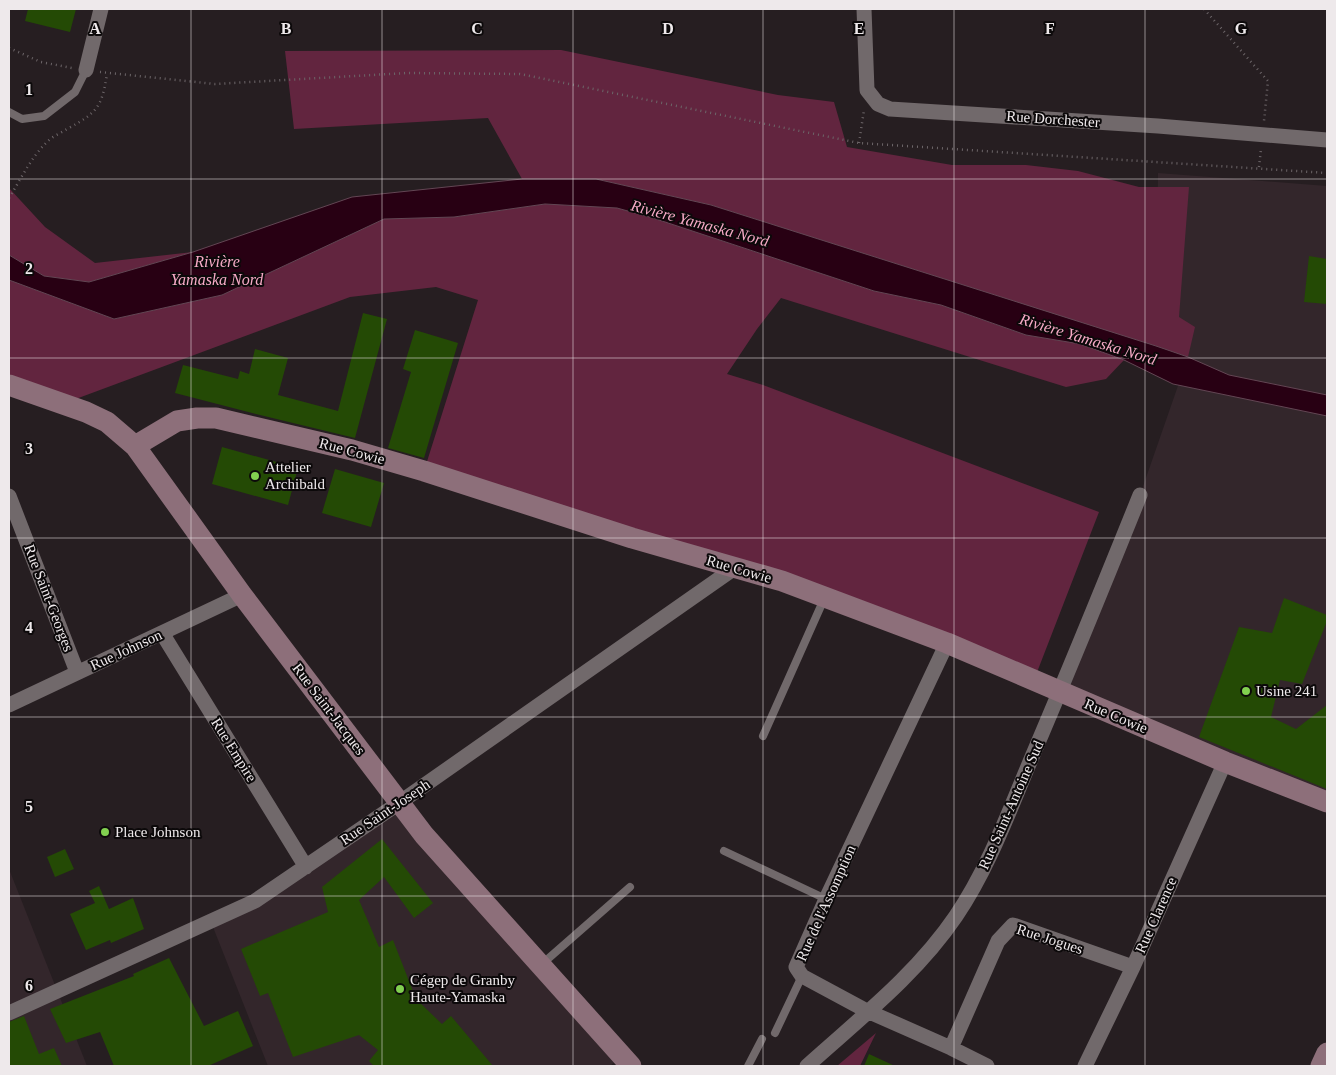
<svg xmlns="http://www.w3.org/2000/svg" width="1336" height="1075" viewBox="0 0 1336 1075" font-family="'Times New Roman',serif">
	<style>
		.built { fill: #33262b }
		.green { fill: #62253f }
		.water { fill: #280013; stroke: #634654 }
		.building { fill: #244a05 }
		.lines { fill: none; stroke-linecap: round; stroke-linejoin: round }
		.path { stroke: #6d6669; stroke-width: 2.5; stroke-dasharray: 1 4; stroke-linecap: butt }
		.lane { stroke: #71696b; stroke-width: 8 }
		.street { stroke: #71696b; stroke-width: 15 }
		.secondary { stroke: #8d6f7a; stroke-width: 21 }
		.grid { fill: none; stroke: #eee9eb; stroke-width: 1; stroke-opacity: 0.55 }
		.poi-dot { fill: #82d050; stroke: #0c090a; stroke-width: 2 }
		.labels { text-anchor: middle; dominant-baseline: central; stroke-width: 4; stroke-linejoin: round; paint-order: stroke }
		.street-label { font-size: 15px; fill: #eee9eb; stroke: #0c090a }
		.poi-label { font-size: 15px; fill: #eee9eb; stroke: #0c090a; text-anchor: start }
		.water-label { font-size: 16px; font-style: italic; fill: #f6aac6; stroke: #0c090a }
		.grid-label { font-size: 16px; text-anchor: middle; font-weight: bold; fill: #eee9eb; stroke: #0c090a; stroke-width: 4; stroke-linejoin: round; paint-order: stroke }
	</style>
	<rect width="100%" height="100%" fill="#261e21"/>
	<path class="built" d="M1158,173L1327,186V802L1060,692L1140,495L1188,357L1156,346Z
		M399,803L622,1056L610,1066H268L211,922Z
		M9,869L87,1066H9Z"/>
	<path class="green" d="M561,50L778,95L834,102L847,147L952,165H1026L1078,171L1139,187H1189L1179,317L1195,327L1188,357L711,205L596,179H522L488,118L294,129L285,51Z
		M9,188L45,227L95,263L193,252L89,282L44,276L9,255Z
		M545,204L617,208L653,218L874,291L941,305L1026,335L1080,344L1124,360L1106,379L1066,387L781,298L757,329L727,374L763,385L1099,512L1034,680L947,643L424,471L478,300L436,287L350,297L65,403L9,385V280L114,319L222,295L384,219L454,217Z
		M876,1033L860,1066H837Z"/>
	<path class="water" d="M522,179H596L711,205L1156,346L1188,357L1229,375L1327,395V416L1173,384L1124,360L1080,344L1026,335L941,305L874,291L653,218L617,208L545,204L454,217L384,219L222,295L114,319L9,280V255L44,276L89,282L193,252L352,197Z"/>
	<path class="building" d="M28,9H76L70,32L25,21Z
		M1309,256L1327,259V304L1304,302Z
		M363,313L387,319L355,438L260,415L175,393L183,365L238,379L240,371L249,374L255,349L288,358L278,395L338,411Z
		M415,330L458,343L424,458L388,448L411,372L403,369Z
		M222,447L298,468L288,505L212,484Z
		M335,469L384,483L371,527L322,513Z
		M1284,598L1327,615V621L1302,684L1280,680L1271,717L1296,729L1327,705V789L1199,737L1239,627L1272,633Z
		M382,839L433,903L414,918L384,877L359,900L379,947L393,940L416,999L442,1024L451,1016L493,1066H374L369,1061L378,1050L359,1035L293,1057L268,993L260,996L241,949L328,912L322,887Z
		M65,849L74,869L55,877L47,857Z
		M99,886L109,909L133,898L144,929L111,943L110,940L86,950L70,914L95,903L89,891Z
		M169,958L204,1026L238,1011L253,1046L208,1066H114L100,1032L66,1043L50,1009L134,976L133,974Z
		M24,1016L39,1054L54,1048L62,1066H9V1022Z
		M869,1054L895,1066H864Z"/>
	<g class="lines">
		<path class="path" d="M1204,9L1268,81L1264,121
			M9,48L41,62L72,68
			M100,72L215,84L407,73L520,74L859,143L1327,173
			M859,143L864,110
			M1259,167L1261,149
			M9,198C21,179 31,157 48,141C53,136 61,133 67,129C97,113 102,107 107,74"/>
		<path class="lane" d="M9,112L22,119L44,116L75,92L86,70
			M763,736L824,599
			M724,851L826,899
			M542,964L630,887
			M775,1033L802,976
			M748,1066L762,1039"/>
		<path class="street" d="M864,9L867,90L878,104L890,109L1158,126L1327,140
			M86,70L101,9
			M9,496L77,672
			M162,633L306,867
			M947,643L826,899L796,967L802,976L867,1011L951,1048L987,1066
			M9,705L242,595
			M9,1013L255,901L399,803L736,567
			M951,1048L998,941L1013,925L1133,967
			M807,1066C859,1019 916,975 956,916C989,867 1009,811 1032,757C1069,670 1105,582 1140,495
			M1085,1066L1133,967L1225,762"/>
		<path class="secondary" d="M9,385L86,412L107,422L135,446L242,595L424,835L631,1066
			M135,446L177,421L197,418H216L352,450L424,471L632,538L782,581L947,643L1225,762L1327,802
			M1321,1066L1327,1053"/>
	</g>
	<path class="grid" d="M191,9V1066M382,9V1066M573,9V1066M763,9V1066M954,9V1066M1145,9V1066M9,179H1327M9,358H1327M9,538H1327M9,717H1327M9,896H1327"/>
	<g class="poi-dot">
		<circle cx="255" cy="476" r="5"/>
		<circle cx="1246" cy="691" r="5"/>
		<circle cx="105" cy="832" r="5"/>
		<circle cx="400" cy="989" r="5"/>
	</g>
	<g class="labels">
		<g class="street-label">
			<text transform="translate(1053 119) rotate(4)">Rue Dorchester</text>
			<text transform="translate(352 451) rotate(15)">Rue Cowie</text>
			<text transform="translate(739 569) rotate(16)">Rue Cowie</text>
			<text transform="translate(49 598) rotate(69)">Rue Saint-Georges</text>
			<text transform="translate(126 650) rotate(-25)">Rue Johnson</text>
			<text transform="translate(329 709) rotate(53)">Rue Saint-Jacques</text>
			<text transform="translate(1116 716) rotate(23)">Rue Cowie</text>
			<text transform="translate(234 750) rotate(58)">Rue Empire</text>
			<text transform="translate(1011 805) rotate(-66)">Rue Saint-Antoine Sud</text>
			<text transform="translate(385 812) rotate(-34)">Rue Saint-Joseph</text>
			<text transform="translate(826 903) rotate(-66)">Rue de l'Assomption</text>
			<text transform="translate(1156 915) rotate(-66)">Rue Clarence</text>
			<text transform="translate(1050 939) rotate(18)">Rue Jogues</text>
		</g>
		<g class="poi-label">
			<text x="265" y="467">Attelier<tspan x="265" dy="17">Archibald</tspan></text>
			<text x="1256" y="691">Usine 241</text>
			<text x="115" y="832">Place Johnson</text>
			<text x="410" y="980">Cégep de Granby<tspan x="410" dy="17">Haute-Yamaska</tspan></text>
		</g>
		<g class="water-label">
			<text transform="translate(700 223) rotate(15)">Rivière Yamaska Nord</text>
			<text x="217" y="261">Rivière<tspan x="217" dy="18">Yamaska Nord</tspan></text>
			<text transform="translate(1088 339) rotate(17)">Rivière Yamaska Nord</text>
		</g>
	</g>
	<g class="grid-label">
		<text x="95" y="34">A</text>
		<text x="286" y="34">B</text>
		<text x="477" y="34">C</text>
		<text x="668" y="34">D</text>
		<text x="859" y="34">E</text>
		<text x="1050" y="34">F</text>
		<text x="1241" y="34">G</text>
		<text x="29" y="95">1</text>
		<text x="29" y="274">2</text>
		<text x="29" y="454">3</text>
		<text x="29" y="633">4</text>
		<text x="29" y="812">5</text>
		<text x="29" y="991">6</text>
	</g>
	<rect width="1336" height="1075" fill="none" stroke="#eee9eb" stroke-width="20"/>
</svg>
